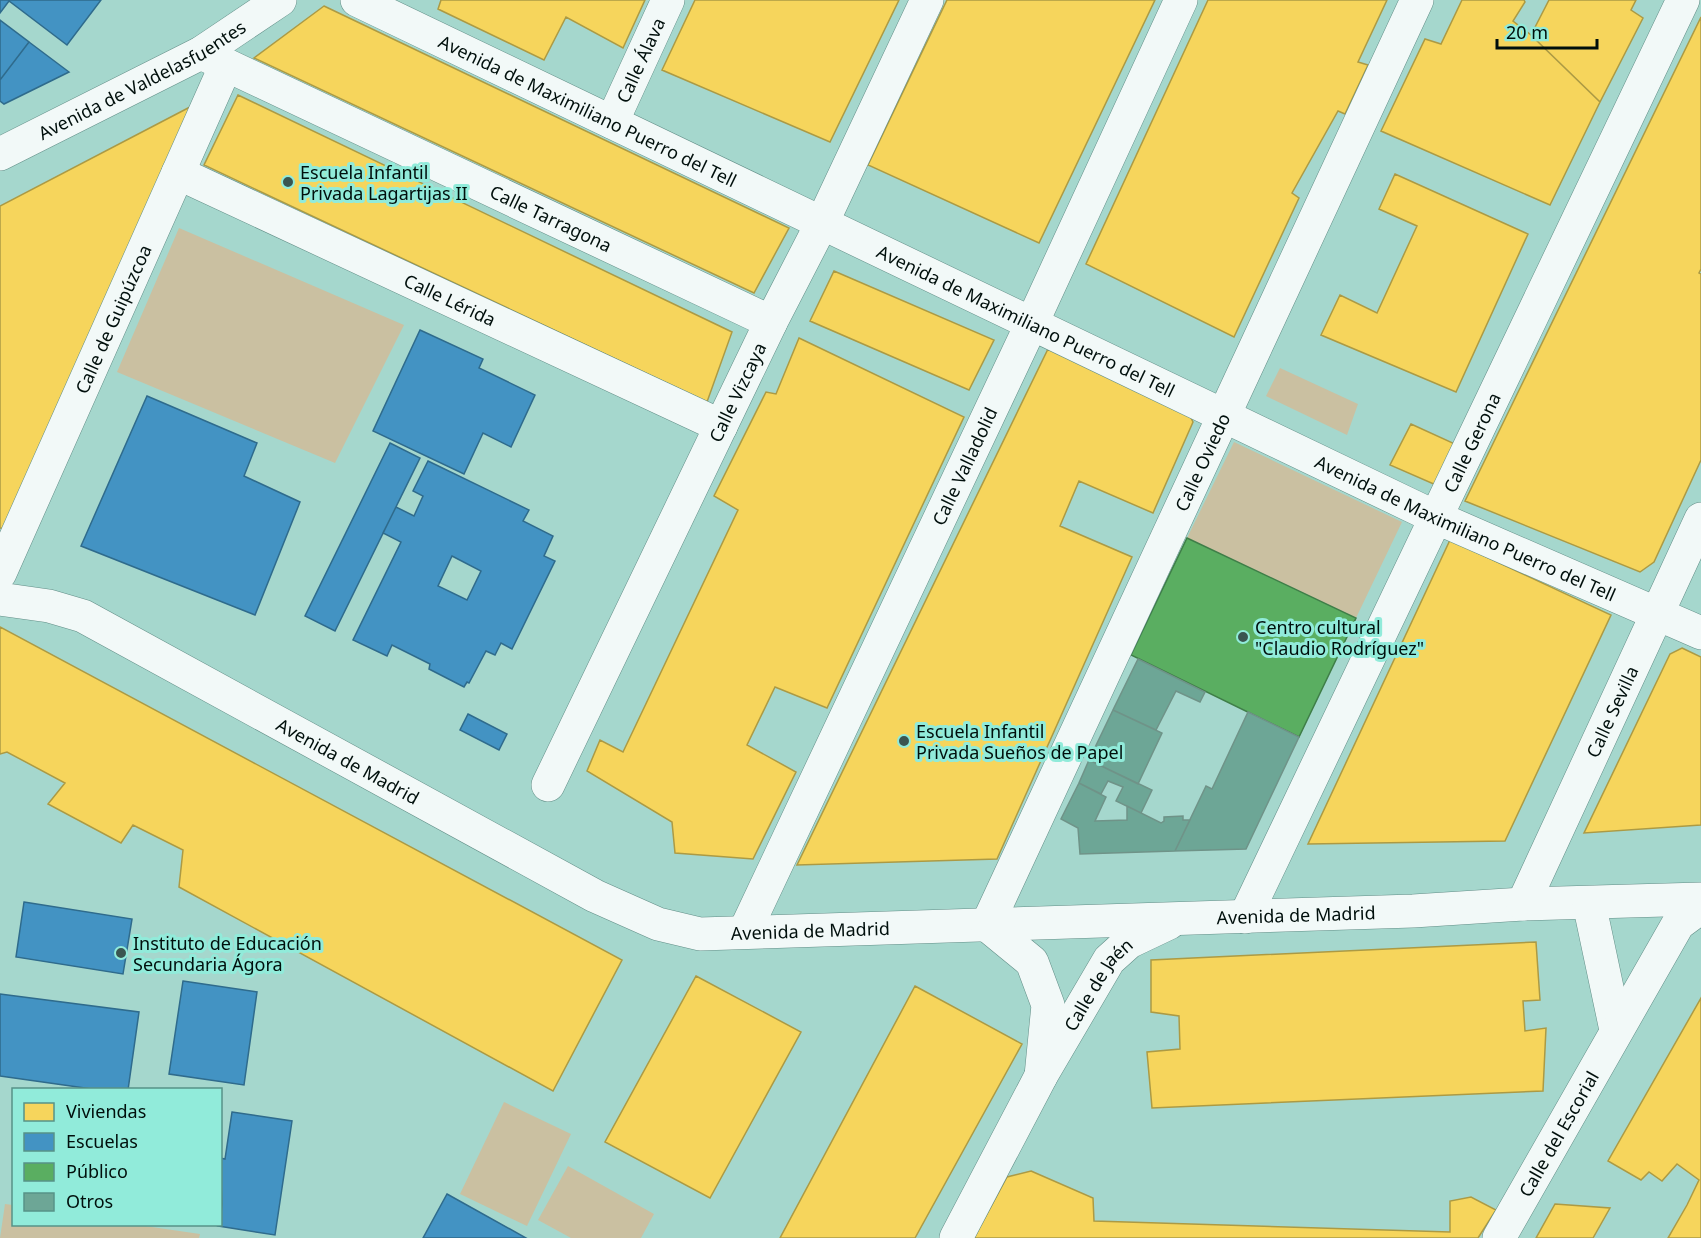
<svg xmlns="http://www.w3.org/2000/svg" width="1701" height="1238" viewBox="0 0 1701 1238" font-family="'Noto Sans',sans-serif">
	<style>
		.green { fill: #cac0a1 }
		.homes { fill: #f6d55c; stroke: #ac9a44; stroke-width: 1.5 }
		.schools { fill: #4393c3; stroke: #2f6b8c; stroke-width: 1.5; fill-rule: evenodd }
		.public { fill: #5aae61; stroke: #3f7e48; stroke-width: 1.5 }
		.building { fill: #6da696; stroke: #6f9388; stroke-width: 1.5 }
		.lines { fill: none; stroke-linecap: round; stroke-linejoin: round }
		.minor-casing { stroke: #628e87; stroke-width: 34 }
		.minor { stroke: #f2f9f8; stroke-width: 33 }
		.poi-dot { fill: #3a5550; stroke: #91ebda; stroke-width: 2 }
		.labels { text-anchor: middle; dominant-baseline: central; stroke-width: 6; stroke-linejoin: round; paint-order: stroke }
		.street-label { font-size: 18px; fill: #000f0c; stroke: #91ebda }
		.poi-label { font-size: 18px; fill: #000f0c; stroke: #91ebda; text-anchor: start }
	</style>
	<rect width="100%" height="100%" fill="#a5d7cd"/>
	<path class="green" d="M179,228L404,325L335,463L117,372Z
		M1280,368L1358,404L1347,435L1266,396Z
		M1234,442L1402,522L1356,618L1187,538Z
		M504,1102L571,1134L527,1226L460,1194Z
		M568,1166L654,1214L641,1238H571L538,1220Z
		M5,1204L13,1205L14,1224L138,1225L200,1234L199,1238H0Z"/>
	<path class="homes" d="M441,0H645L623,48L566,17L544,60L438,9Z
		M695,0H899L830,142L662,70Z
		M947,0H1155L1039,243L868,165Z
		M1208,0H1387L1358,62L1368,65L1345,114L1338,111L1292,193L1299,198L1234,337L1086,264Z
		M1462,0H1524L1525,2L1513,21L1531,35L1600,102L1550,205L1381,131L1425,39L1441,44Z
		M1549,0H1636L1631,10L1643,18L1600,102L1531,35Z
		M324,6L789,228L754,293L254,58Z
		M1701,17V269L1699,273L1701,274V460L1654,562L1640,572L1465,501Z
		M238,95L732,332L707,402L204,165Z
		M190,107L10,530L0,528V206Z
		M1395,174L1528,234L1456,392L1321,335L1340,295L1377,313L1417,226L1379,209Z
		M834,271L994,340L969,390L810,321Z
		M799,338L964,417L827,708L775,687L747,745L796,772L753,859L675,853L672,822L587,771L600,740L623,752L738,510L714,496L766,392L776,394Z
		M1048,349L1187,410L1193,422L1153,513L1079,481L1060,526L1132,557L997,859L797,865Z
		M1411,424L1455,444L1436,485L1390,465Z
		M1450,540L1611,615L1505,841L1308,844Z
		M0,627L622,960L553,1091L179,887L183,850L133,825L121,843L48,804L65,783L7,752L0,754Z
		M1682,648L1701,657V825L1584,833L1670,654Z
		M1536,942L1540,1000L1523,1001L1525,1031L1546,1028L1543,1091L1152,1108L1147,1052L1180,1049L1179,1016L1151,1012V960Z
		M696,976L801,1032L710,1198L605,1142Z
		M915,986L1022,1044L915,1238H780Z
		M1701,998V1238H1668L1687,1205L1699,1180L1677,1164L1662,1181L1649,1172L1641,1180L1608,1161Z
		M1031,1171L1093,1198L1094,1221L1450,1232V1201L1471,1197L1496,1210L1478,1238H974L1007,1177Z
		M1555,1204L1610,1208L1593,1238H1536Z"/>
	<path class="schools" d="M0,0H101L67,45L9,1L0,13Z
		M0,20L29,42L0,80Z
		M29,42L69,72L4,104L0,101V80Z
		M420,330L483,359L479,368L535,395L511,447L483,433L464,474L373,431Z
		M147,396L257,443L244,476L300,502L255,615L81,546Z
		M390,443L420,458L335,631L305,616Z
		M428,461L529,510L523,521L553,536L544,556L555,561L512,649L501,643L495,655L486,651L469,683L467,682L464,687L429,669L430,664L392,645L387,656L353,640L401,542L383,533L396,507L414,516L423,496L413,491ZM452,556L481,571L467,600L438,586Z
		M468,714L507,734L499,750L460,730Z
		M24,902L132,919L123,974L16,957Z
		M183,981L257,992L244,1085L169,1074Z
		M0,994L139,1012L128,1090H99L0,1076Z
		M232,1112L292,1121L275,1235L218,1226L220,1224L222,1204L220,1158L225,1159Z
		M447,1194L526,1238H423Z"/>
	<path class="public" d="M1187,538L1356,618L1299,737L1131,655Z"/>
	<path class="building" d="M1138,659L1205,692L1200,702L1176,691L1156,730L1113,710Z
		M1113,710L1162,733L1138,784L1089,760Z
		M1248,712L1299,737L1246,849L1175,851L1206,786L1212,789Z
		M1089,760L1152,790L1141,813L1116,801L1123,787L1108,781L1101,794L1079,783Z
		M1079,783L1106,797L1095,821L1127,820V806L1161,823L1164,821V817L1183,816V820H1190L1175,851L1080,854L1078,828L1061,819Z"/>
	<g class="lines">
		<defs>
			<g id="minor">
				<path id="s1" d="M357,0L1435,517L1701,633"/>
				<path id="s2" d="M201,53L771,322"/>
				<path id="s3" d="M612,122L668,0"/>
				<path id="s4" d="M0,154L201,53L280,0"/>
				<path id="s5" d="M178,173L721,426"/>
				<path id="s6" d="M0,573L226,65"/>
				<path id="s7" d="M0,599L49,606L83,616L595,896L658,924L700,934L1413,911L1523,904L1701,899"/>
				<path id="s8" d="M548,785L771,322L822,223L927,0"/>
				<path d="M1589,903L1616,1030"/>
				<path id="s9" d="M1523,904L1701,519"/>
				<path id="s10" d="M1245,917L1683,0"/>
				<path id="s11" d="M745,931L1032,323L1181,0"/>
				<path id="s12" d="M1041,1076L1048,1005L1032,962L987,925L1417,0"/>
				<path id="s13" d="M956,1238L1041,1076L1109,960L1129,942L1169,923"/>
				<path id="s14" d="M1499,1238L1678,924L1701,907"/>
			</g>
		</defs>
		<use href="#minor" class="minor-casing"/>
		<use href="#minor" class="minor"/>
	</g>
	<g class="poi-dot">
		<circle cx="288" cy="182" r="6"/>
		<circle cx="1243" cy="637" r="6"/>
		<circle cx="904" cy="741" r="6"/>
		<circle cx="121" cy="953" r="6"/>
	</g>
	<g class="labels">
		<g class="street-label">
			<text stroke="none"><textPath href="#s3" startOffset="68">Calle Álava</textPath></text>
			<text stroke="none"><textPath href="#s4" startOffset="160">Avenida de Valdelasfuentes</textPath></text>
			<text stroke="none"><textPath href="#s1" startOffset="256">Avenida de Maximiliano Puerro del Tell</textPath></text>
			<text stroke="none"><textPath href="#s2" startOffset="387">Calle Tarragona</textPath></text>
			<text stroke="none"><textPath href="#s5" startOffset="300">Calle Lérida</textPath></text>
			<text stroke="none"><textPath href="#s6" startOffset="278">Calle de Guipúzcoa</textPath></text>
			<text stroke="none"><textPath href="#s1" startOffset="742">Avenida de Maximiliano Puerro del Tell</textPath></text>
			<text stroke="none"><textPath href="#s8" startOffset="436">Calle Vizcaya</textPath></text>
			<text stroke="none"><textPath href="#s10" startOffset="526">Calle Gerona</textPath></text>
			<text stroke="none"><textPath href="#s12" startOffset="686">Calle Oviedo</textPath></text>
			<text stroke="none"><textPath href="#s11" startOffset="514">Calle Valladolid</textPath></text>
			<text stroke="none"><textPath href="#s1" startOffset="1228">Avenida de Maximiliano Puerro del Tell</textPath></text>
			<text stroke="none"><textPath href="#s9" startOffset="212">Calle Sevilla</textPath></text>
			<text stroke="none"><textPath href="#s7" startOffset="387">Avenida de Madrid</textPath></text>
			<text stroke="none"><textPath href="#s7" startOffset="1377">Avenida de Madrid</textPath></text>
			<text stroke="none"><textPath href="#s7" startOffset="891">Avenida de Madrid</textPath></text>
			<text stroke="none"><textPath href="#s13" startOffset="291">Calle de Jaén</textPath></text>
			<text stroke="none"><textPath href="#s14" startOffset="120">Calle del Escorial</textPath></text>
		</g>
		<g class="poi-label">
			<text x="300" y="172">Escuela Infantil<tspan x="300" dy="21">Privada Lagartijas II</tspan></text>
			<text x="1255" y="627">Centro cultural<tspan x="1255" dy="21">"Claudio Rodríguez"</tspan></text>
			<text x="916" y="731">Escuela Infantil<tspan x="916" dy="21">Privada Sueños de Papel</tspan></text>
			<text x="133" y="943">Instituto de Educación<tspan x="133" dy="21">Secundaria Ágora</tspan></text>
		</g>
	</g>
	<rect x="12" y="1088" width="210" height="138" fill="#91ebda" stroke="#579388" stroke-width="1.5"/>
	<rect x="24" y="1103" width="30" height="18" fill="#f6d55c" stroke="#579388" stroke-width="1.5"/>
	<text x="66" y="1118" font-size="18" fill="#000f0c">Viviendas</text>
	<rect x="24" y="1133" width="30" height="18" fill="#4393c3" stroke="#579388" stroke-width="1.5"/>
	<text x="66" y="1148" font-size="18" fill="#000f0c">Escuelas</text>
	<rect x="24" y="1163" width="30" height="18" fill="#5aae61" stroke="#579388" stroke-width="1.5"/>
	<text x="66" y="1178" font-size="18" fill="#000f0c">Público</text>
	<rect x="24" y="1193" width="30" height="18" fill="#6da696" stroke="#579388" stroke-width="1.5"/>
	<text x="66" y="1208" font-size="18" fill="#000f0c">Otros</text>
	<path d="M1497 39v9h100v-9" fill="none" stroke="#000f0c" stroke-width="3"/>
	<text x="1506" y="39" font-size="18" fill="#000f0c" stroke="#91ebda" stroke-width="4.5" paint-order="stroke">20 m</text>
</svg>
